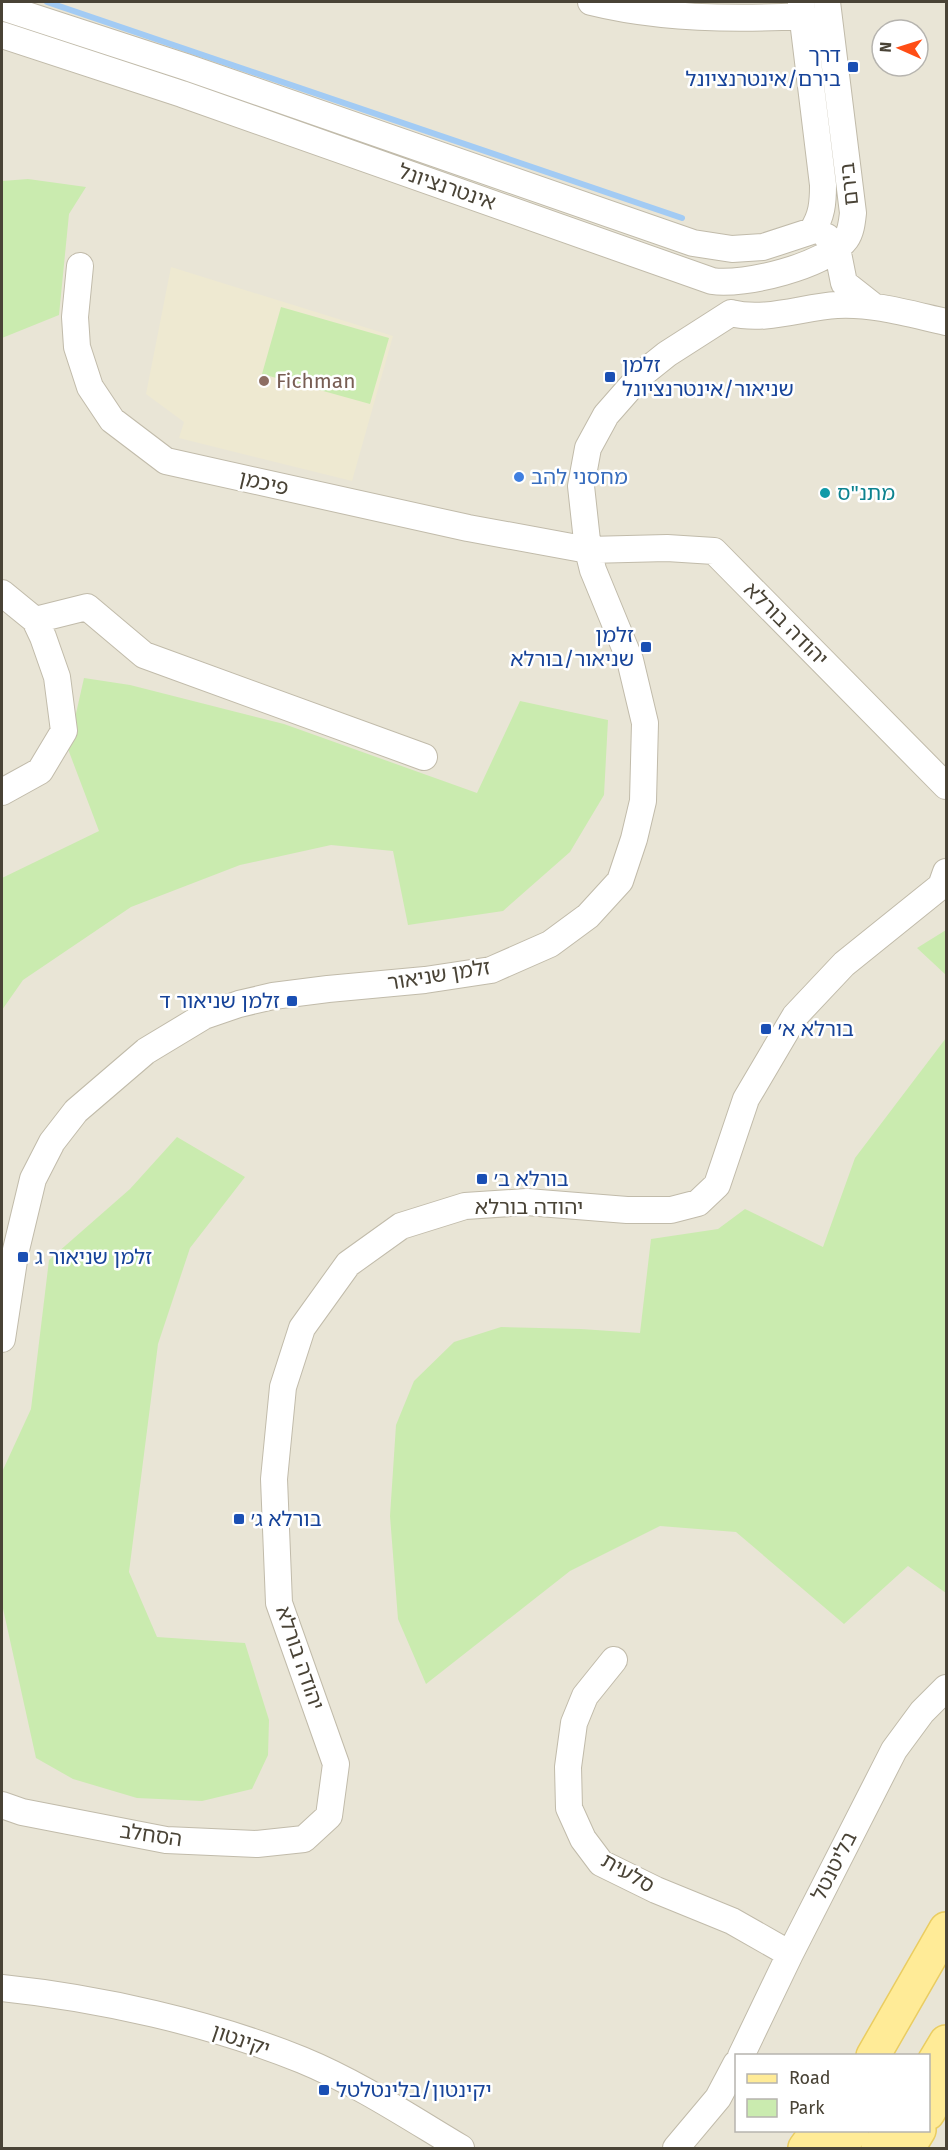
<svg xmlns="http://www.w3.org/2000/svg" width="948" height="2150" viewBox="0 0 948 2150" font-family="'Fira Sans','Noto Sans Hebrew',sans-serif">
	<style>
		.residential { fill: #e9e5d6; fill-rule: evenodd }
		.education { fill: #eee9d1 }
		.green { fill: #caebaf }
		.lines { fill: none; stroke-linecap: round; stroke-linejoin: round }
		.stream { stroke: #a2cbf4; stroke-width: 6 }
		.minor-casing { stroke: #c1bbaa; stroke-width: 28 }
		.major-casing { stroke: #eacd61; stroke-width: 36 }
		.minor { stroke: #fff; stroke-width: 26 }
		.major { stroke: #ffeb97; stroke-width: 33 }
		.transit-dot { fill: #1a4fb4; stroke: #fff; stroke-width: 2 }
		.education-dot { fill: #8d6e63; stroke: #fff; stroke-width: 2 }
		.shop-dot { fill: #3f7fe0; stroke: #fff; stroke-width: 2 }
		.culture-dot { fill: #0f9aa8; stroke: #fff; stroke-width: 2 }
		.labels { text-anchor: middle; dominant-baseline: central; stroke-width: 5; stroke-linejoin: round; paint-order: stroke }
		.transit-label { font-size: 21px; fill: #164399; stroke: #fff; text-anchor: start }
		.street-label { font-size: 21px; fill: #494336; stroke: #fff }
		.education-label { font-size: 21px; fill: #785e54; stroke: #fff; text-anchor: start }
		.shop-label { font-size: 21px; fill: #366cbe; stroke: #fff; text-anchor: start }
		.culture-label { font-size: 21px; fill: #0d838f; stroke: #fff; text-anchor: start }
	</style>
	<rect width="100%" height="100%" fill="#f5f2e8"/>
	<path class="residential" d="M2,2H946V2148H2ZM882,30H918V66H882ZM736,2056H928V2130H736Z"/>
	<path class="education" d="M171,267L393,336L352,481L179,438L184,422L146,394Z"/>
	<path class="green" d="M28,179L86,187L69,214L59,315L2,338V181Z
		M281,307L389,338L370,404L262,374Z
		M84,678L130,685L284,724L477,793L520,701L608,720L604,795L570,852L503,911L408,925L393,851L331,845L240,865L131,907L23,980L2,1010V878L99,831L68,749Z
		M946,930V975L917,948Z
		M946,1038V1593L908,1566L844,1624L736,1532L660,1526L570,1571L426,1684L398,1619L390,1516L396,1425L414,1381L454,1342L501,1327L581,1329L640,1333L651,1239L718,1229L745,1209L823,1247L855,1158Z
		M177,1137L245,1177L190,1248L158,1344L129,1572L157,1637L245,1643L269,1720L268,1755L252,1789L202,1801L137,1798L73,1779L36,1758L2,1604V1472L31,1409L49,1260L130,1189Z"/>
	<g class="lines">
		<path class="stream" d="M47,2L682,218"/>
		<defs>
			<path id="minor" d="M591,2C659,19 733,20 802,16C818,23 825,30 831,45
				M801,4L823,185C823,203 822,216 812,231
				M2,7L186,67L693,243L732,249L763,247L812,231
				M2,35L182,94L712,281C744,286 826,266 846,239C851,232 852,222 853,213L827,2
				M827,237L837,248L844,283L872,305
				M80,266L75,317L77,347L90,387L112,420L166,461L468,528L588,550L667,548L714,551L946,786
				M731,313C765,322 803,307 837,305C874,303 910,314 946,322
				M2,593L35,620L43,637L57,677L64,731L40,771L2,792
				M35,620L87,607L144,655L424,757
				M2,1339L15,1254L33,1179L52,1142L76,1111L146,1051L204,1016L239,1004L273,996L328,989L425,980L491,970L550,944L588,916L620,881L634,839L643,801L645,723L630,660L593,570L588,550L581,486L588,448L606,415L642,374L667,354L731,313
				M614,1660L585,1696L574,1723L568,1767L569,1808L583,1839L601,1863L656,1890L732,1921L790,1954
				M2,1805L22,1812L166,1840L257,1844L304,1839L329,1816L336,1764L279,1603L274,1479L283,1387L302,1328L348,1264L401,1226L465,1206L527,1202L627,1210H671L698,1203L717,1185L746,1099L795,1016L844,964L941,886L946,872
				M2,1988C99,1998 211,2023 302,2060C358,2083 409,2117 461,2148
				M741,2056L790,1954L894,1750L922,1712L946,1688
				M676,2148L718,2098L736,2064"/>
			<path id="major" d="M873,2056L946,1929
				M928,2072L946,2042
				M928,2113L946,2081
				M805,2148L818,2130
				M840,2148L852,2130
				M878,2148L891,2130
				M908,2148L919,2130"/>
		</defs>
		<use href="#minor" class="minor-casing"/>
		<use href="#major" class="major-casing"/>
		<use href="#minor" class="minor"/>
		<use href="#major" class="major"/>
	</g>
	<g class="transit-dot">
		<rect x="847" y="61" width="12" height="12" rx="3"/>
		<rect x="604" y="371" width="12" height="12" rx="3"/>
		<rect x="640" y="641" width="12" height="12" rx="3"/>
		<rect x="286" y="995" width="12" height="12" rx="3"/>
		<rect x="760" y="1023" width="12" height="12" rx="3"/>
		<rect x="476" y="1173" width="12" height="12" rx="3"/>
		<rect x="17" y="1251" width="12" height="12" rx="3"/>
		<rect x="233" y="1513" width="12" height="12" rx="3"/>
		<rect x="318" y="2084" width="12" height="12" rx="3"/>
	</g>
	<circle class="education-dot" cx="264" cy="381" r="6"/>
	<circle class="shop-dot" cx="519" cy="477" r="6"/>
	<circle class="culture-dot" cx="825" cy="493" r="6"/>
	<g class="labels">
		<g class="transit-label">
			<text x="841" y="55" text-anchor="end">דרך<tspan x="841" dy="24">בירם/אינטרנציונל</tspan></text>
			<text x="622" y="365">זלמן<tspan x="622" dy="24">שניאור/אינטרנציונל</tspan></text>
			<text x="634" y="635" text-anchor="end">זלמן<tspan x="634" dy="24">שניאור/בורלא</tspan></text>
			<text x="280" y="1001" text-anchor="end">זלמן שניאור ד</text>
			<text x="778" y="1029">בורלא א׳</text>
			<text x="494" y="1179">בורלא ב׳</text>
			<text x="35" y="1257">זלמן שניאור ג</text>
			<text x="251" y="1519">בורלא ג׳</text>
			<text x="336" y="2090">יקינטון/בלינטלטל</text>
		</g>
		<g class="street-label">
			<text transform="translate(849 184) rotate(-96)">בירם</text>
			<text transform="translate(447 187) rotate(19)">אינטרנציונל</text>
			<text transform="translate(264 483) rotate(13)">פיכמן</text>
			<text transform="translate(786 624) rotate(45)">יהודה בורלא</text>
			<text transform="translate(439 975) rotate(-9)">זלמן שניאור</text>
			<text x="529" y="1207">יהודה בורלא</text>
			<text transform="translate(300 1658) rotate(71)">יהודה בורלא</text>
			<text transform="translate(151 1835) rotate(8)">הסחלב</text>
			<text transform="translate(834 1866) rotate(-63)">בליטנטל</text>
			<text transform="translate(628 1873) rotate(30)">סלעית</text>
			<text transform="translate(241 2040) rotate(19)">יקינטון</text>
		</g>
		<g class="education-label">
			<text x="276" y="381">Fichman</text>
		</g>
		<g class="shop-label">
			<text x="531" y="477">מחסני להב</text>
		</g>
		<g class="culture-label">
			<text x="837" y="493">מתנ"ס</text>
		</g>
	</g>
	<rect width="948" height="2150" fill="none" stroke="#494336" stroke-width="6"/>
	<rect x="735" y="2054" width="195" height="78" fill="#ffffff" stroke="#b6b4af" stroke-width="1.5"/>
	<rect x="747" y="2074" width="30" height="9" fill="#ffeb97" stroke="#b6b4af" stroke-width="1.5"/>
	<text x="789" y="2084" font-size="18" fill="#494336">Road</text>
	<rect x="747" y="2099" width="30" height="18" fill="#caebaf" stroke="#b6b4af" stroke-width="1.5"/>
	<text x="789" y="2114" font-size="18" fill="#494336">Park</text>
	<g transform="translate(900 48) rotate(273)"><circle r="28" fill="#ffffff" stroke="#b6b4af" stroke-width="1.5"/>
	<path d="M0-4.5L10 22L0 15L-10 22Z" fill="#ff4d15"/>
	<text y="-9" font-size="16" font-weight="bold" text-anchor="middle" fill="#494336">N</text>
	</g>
</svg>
